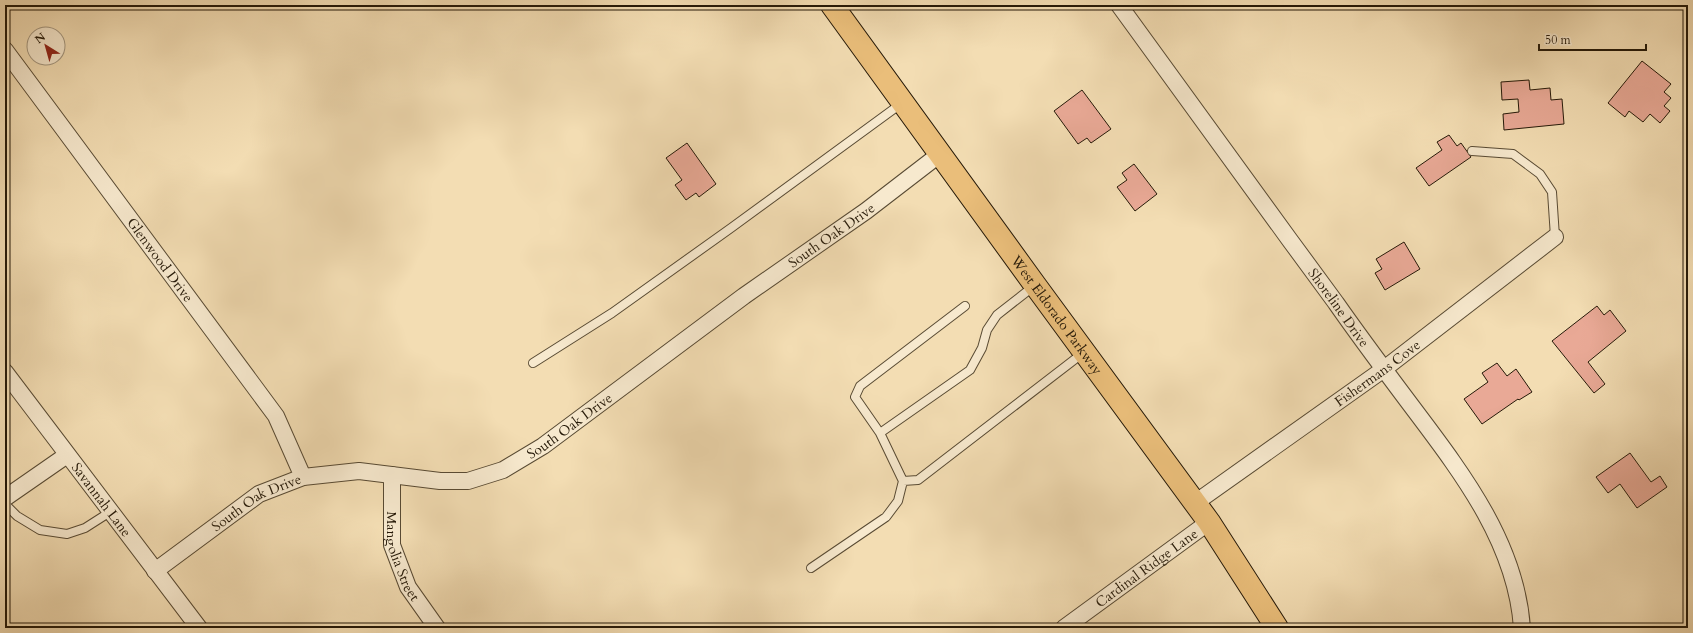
<svg xmlns="http://www.w3.org/2000/svg" width="1693" height="633" viewBox="0 0 1693 633" font-family="Cardo,serif">
	<style>
		.building { fill: #e9a996; stroke: #251908 }
		.lines { fill: none; stroke-linecap: round; stroke-linejoin: round }
		.service-casing { stroke: #584a33; stroke-width: 10 }
		.minor-casing { stroke: #584a33; stroke-width: 18 }
		.primary-casing { stroke: #251908; stroke-width: 24 }
		.service { stroke: #f7e9ce; stroke-width: 8 }
		.minor { stroke: #f7e9ce; stroke-width: 16 }
		.primary { stroke: #eabe7a; stroke-width: 22 }
		.labels { text-anchor: middle; dominant-baseline: central; stroke-width: 4; stroke-linejoin: round; paint-order: stroke }
		.street-label { font-size: 14px; fill: #251908; stroke: #f7e9ce }
	</style>
	<rect width="100%" height="100%" fill="#f3ddb3"/>
	<filter id="stains"><feTurbulence type="fractalNoise" baseFrequency=".005" numOctaves="4"/><feColorMatrix values="0 0 0 0 .2 0 0 0 0 .09 0 0 0 0 .02 0 0 0 .5 -.17"/></filter>
	<radialGradient id="worn" r=".72"><stop offset=".6" stop-color="#630" stop-opacity="0"/><stop offset="1" stop-color="#630" stop-opacity=".3"/></radialGradient>
	<path class="building" d="M1642,61L1671,84L1664,92L1671,98L1664,106L1670,111L1660,123L1650,114L1643,122L1629,111L1625,117L1608,103Z
		M1529,80L1530,90L1550,88L1551,100L1562,99L1564,124L1504,130L1503,114L1519,112L1518,99L1502,100L1501,82Z
		M1082,90L1111,129L1091,143L1087,138L1078,144L1054,111Z
		M1449,135L1457,146L1461,143L1471,157L1429,186L1416,168L1442,150L1437,142Z
		M687,143L716,184L699,197L696,193L686,200L675,185L682,180L666,158Z
		M1134,164L1157,194L1135,211L1117,187L1127,180L1122,173Z
		M1404,242L1420,269L1385,290L1375,273L1382,269L1376,259Z
		M1597,306L1604,315L1610,310L1626,331L1588,362L1605,384L1594,393L1552,341Z
		M1497,363L1507,376L1516,369L1532,392L1519,400L1518,399L1482,424L1464,399L1488,382L1482,373Z
		M1630,453L1651,482L1660,476L1667,487L1637,508L1620,484L1608,493L1596,477Z"/>
	<g class="lines">
		<defs>
			<path id="service" d="M1472,151L1513,154L1540,174L1552,192L1555,237
				M533,363L612,313L731,228L902,103
				M880,433L970,370L982,348L987,330L997,315L1034,286
				M903,481L918,480L1083,353
				M5,504L17,516L40,530L67,534L85,528L110,512
				M811,568L886,517L898,501L903,481L880,433L855,397L860,386L965,306"/>
			<g id="minor">
				<path id="s1" d="M1119,5C1191,104 1263,204 1336,303C1359,336 1383,368 1407,400C1458,468 1516,540 1522,628"/>
				<path id="s2" d="M5,50L276,416L303,477"/>
				<path id="s3" d="M5,372L199,628"/>
				<path id="s4" d="M392,475V545L408,587L437,628"/>
				<path d="M5,498L67,455"/>
				<path id="s5" d="M1195,503L1384,369L1555,237"/>
				<path id="s6" d="M155,571L259,494L303,477L359,471L440,481H468L503,470L543,446L744,296L866,211L940,154"/>
				<path id="s7" d="M1064,628L1209,522"/>
			</g>
			<g id="primary">
				<path id="s8" d="M832,5L1035,285L1209,522L1277,628"/>
			</g>
		</defs>
		<use href="#service" class="service-casing"/>
		<use href="#minor" class="minor-casing"/>
		<use href="#primary" class="primary-casing"/>
		<use href="#service" class="service"/>
		<use href="#minor" class="minor"/>
		<use href="#primary" class="primary"/>
	</g>
	<g class="labels">
		<g class="street-label">
			<text stroke="none"><textPath href="#s6" startOffset="783">South Oak Drive</textPath></text>
			<text stroke="none"><textPath href="#s2" startOffset="261">Glenwood Drive</textPath></text>
			<text stroke="none"><textPath href="#s1" startOffset="374">Shoreline Drive</textPath></text>
			<text stroke="none"><textPath href="#s8" startOffset="383">West Eldorado Parkway</textPath></text>
			<text stroke="none"><textPath href="#s5" startOffset="224">Fishermans Cove</textPath></text>
			<text stroke="none"><textPath href="#s6" startOffset="459">South Oak Drive</textPath></text>
			<text stroke="none"><textPath href="#s3" startOffset="160">Savannah Lane</textPath></text>
			<text stroke="none"><textPath href="#s6" startOffset="123">South Oak Drive</textPath></text>
			<text stroke="none"><textPath href="#s4" startOffset="83">Mangolia Street</textPath></text>
			<text stroke="none"><textPath href="#s7" startOffset="102">Cardinal Ridge Lane</textPath></text>
		</g>
	</g>
	<rect width="1693" height="633" fill="none" stroke="#f3ddb3" stroke-width="20"/>
	<rect x="6" y="6" width="1681" height="621" fill="none" stroke="#251908" stroke-width="2"/>
	<rect x="10" y="10" width="1673" height="613" fill="none" stroke="#251908"/>
	<g transform="translate(46 46) rotate(323)"><circle r="19" fill="#f7e9ce" stroke="#a3967f"/>
	<path d="M0-3L7 15L0 10L-7 15Z" fill="#8f2418"/>
	<text y="-6" font-size="11" font-weight="bold" text-anchor="middle" fill="#251908">N</text>
	</g>
	<path d="M1539 44v6h107v-6" fill="none" stroke="#251908" stroke-width="2"/>
	<text x="1545" y="44" font-size="12" fill="#251908" stroke="#f7e9ce" stroke-width="3" paint-order="stroke">50 m</text>
	<rect width="100%" height="100%" filter="url(#stains)"/>
	<rect width="100%" height="100%" fill="url(#worn)"/>
</svg>
